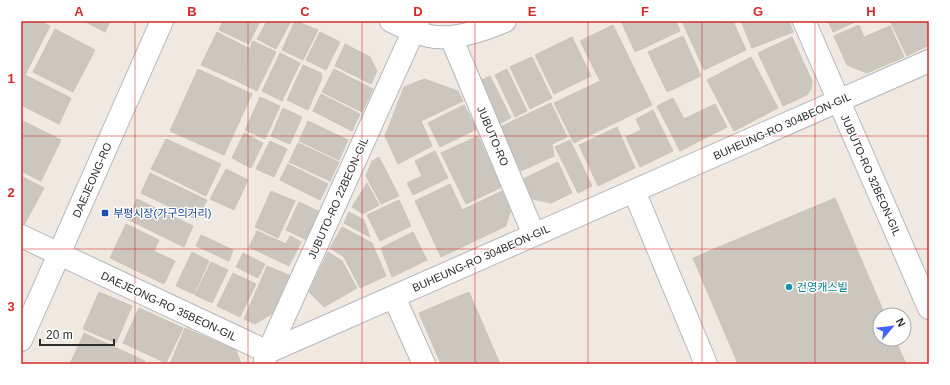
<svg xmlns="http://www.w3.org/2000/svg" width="950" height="385" viewBox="0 0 950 385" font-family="Helvetica,'Noto Sans KR',sans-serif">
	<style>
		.building { fill: #cbc7bf; stroke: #cbc5ba }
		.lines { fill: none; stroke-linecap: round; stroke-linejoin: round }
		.minor-casing { stroke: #b4b7c1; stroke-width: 24 }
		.minor { stroke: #fff; stroke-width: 22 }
		.grid { fill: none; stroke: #d62828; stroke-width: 1; stroke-opacity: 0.55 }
		.transit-dot { fill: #1a4fb4; stroke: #fff; stroke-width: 1.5 }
		.culture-dot { fill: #0f9aa8; stroke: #fff; stroke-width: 1.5 }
		.labels { text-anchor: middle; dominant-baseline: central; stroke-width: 3; stroke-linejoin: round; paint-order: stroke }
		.street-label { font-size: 11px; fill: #2e2e2e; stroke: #fff }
		.transit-label { font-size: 11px; fill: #164399; stroke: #fff; text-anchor: start }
		.culture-label { font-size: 11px; fill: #0d838f; stroke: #fff; text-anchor: start }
		.neatline { fill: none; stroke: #d62828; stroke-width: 1.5 }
		.grid-label { font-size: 13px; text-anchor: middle; font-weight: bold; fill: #d62828 }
	</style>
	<rect width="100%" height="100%" fill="#efe9e1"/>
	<path class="building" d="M21,21H40L50,26L25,75L71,98L59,124L21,105Z
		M84,21H110L105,32Z
		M223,21H260L249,44L219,30Z
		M267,21H291L276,49L257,39Z
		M295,21L318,30L303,60L282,50Z
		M621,21H676L680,31L635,52Z
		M682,21H733L746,50L704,70Z
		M741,21H789L793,32L752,48Z
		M828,21H857L833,32Z
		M890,21H929V45L907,56Z
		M613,25L652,105L574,143L554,103L600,81L580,41Z
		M859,25L864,37L890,26L904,57L867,73L847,65L834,36Z
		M55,29L95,50L73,92L33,72Z
		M217,32L250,49L235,80L201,65Z
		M320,32L340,42L326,70L306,60Z
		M683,36L701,76L667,92L648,52Z
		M572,37L591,76L554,94L535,55Z
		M792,37L812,81L811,89L807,95L783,106L758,53Z
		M253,41L276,52L257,91L235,80Z
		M345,44L370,57L377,71L371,84L335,66Z
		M280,53L300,63L282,101L262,91Z
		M532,57L552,98L530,109L510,67Z
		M751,57L778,108L734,131L707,80Z
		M303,65L321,73L322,78L308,110L287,100Z
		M198,69L252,94L224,155L170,131Z
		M334,69L373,89L362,112L322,92Z
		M507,69L527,111L515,117L495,75Z
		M490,76L511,118L499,124L478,82Z
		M424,79L458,91L463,101L421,121L432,146L398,164L385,136L404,87Z
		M321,94L360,114L352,131L313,111Z
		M260,97L280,106L265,139L245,130Z
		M673,98L684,119L715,104L727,127L680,151L657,106Z
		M551,103L567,137L552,144L554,156L521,171L500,127Z
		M464,105L477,129L440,147L428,123Z
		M283,108L302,117L290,144L271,136Z
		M653,110L673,151L640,167L626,137L641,130L636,119Z
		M21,120L61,140L41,181L21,171Z
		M308,121L348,140L339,160L299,141Z
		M617,127L635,168L598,186L579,145Z
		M244,133L263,143L251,168L232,158Z
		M478,136L502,187L466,204L441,153Z
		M166,139L221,164L206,196L151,169Z
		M570,140L592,186L578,193L555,147Z
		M270,141L287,149L274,177L256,169Z
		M298,143L339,162L330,181L289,162Z
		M435,151L448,178L413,195L407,183L422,176L415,161Z
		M379,157L399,196L381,204L366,176L372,161Z
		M558,162L572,193L551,203L532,199L523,179Z
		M288,164L328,184L320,200L280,180Z
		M226,169L248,180L234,210L210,199Z
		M150,173L207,200L197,220L141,193Z
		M21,176L44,188L24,225L21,224Z
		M367,183L379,205L363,214L352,207Z
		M450,184L462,210L502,191L511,209L506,226L441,257L415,201Z
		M271,191L295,201L278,238L255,227Z
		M835,198L885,315H880V339H895L906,364H738L693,258Z
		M137,199L193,226L184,247L127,219Z
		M399,200L411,226L380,241L367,215Z
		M299,202L320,212L307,240L286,230Z
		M349,212L364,220L370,237L344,223Z
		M126,224L159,240L154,251L175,261L164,284L110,258Z
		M342,227L372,243L386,276L360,288L344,257L330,248Z
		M257,231L286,244L290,236L301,242L289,266L249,247Z
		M413,232L427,260L392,277L381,248Z
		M201,235L233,250L229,261L196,246Z
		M192,252L209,261L194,294L176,286Z
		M328,252L342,261L357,288L324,307L309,292Z
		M243,253L265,264L258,278L236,267Z
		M211,262L228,270L212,303L195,295Z
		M267,266L289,275L273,313L255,324L244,319Z
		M233,273L256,284L240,317L217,306Z
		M99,292L132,306L116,343L83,329Z
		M469,292L500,364H441L419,313Z
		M139,308L183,328L166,363L123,343Z
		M185,328L236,350L241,364H170Z
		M84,333L145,361L144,364H70Z"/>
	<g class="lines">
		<defs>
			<path id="minor" d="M391,21C403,27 416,33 429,36C452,41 484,30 505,21
				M804,21L929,308
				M451,37L534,235
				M634,191L706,364
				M21,236L268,352
				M394,297L424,364
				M21,340L162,21
				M268,352L929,61
				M265,359L418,21"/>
		</defs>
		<use href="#minor" class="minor-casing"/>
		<use href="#minor" class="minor"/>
	</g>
	<path class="grid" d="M135,21V364M248,21V364M362,21V364M475,21V364M588,21V364M702,21V364M815,21V364M21,136H929M21,249H929"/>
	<rect class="transit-dot" x="101" y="209" width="8" height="8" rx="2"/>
	<circle class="culture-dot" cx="789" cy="287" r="4"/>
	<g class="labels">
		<g class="street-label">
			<text transform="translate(782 126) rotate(-24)">BUHEUNG-RO 304BEON-GIL</text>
			<text transform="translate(493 136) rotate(67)">JUBUTO-RO</text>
			<text transform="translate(871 175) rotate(66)">JUBUTO-RO 32BEON-GIL</text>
			<text transform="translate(92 180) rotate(-66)">DAEJEONG-RO</text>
			<text transform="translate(338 198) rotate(-66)">JUBUTO-RO 22BEON-GIL</text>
			<text transform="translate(481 258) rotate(-24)">BUHEUNG-RO 304BEON-GIL</text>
			<text transform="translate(169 306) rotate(25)">DAEJEONG-RO 35BEON-GIL</text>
		</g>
		<g class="transit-label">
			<text x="113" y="213">부평시장(가구의거리)</text>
		</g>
		<g class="culture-label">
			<text x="797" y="287">건영캐스빌</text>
		</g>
	</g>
	<rect width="950" height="385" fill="none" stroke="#ffffff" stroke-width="44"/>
	<g transform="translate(892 327) rotate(62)"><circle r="19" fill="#ffffff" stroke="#ababab"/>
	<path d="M0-3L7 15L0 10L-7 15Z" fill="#4264fb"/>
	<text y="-6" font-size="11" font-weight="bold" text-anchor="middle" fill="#2e2e2e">N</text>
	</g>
	<path d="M40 339v6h74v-6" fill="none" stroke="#2e2e2e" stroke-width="2"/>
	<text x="46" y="339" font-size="12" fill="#2e2e2e" stroke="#ffffff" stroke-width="3" paint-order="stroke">20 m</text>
	<rect x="22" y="22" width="906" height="341" class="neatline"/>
	<g class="grid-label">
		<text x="79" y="16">A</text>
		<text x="192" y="16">B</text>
		<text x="305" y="16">C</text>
		<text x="418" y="16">D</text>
		<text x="532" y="16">E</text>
		<text x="645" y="16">F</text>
		<text x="758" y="16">G</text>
		<text x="871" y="16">H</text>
		<text x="11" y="83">1</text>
		<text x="11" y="197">2</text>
		<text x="11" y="311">3</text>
	</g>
</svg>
